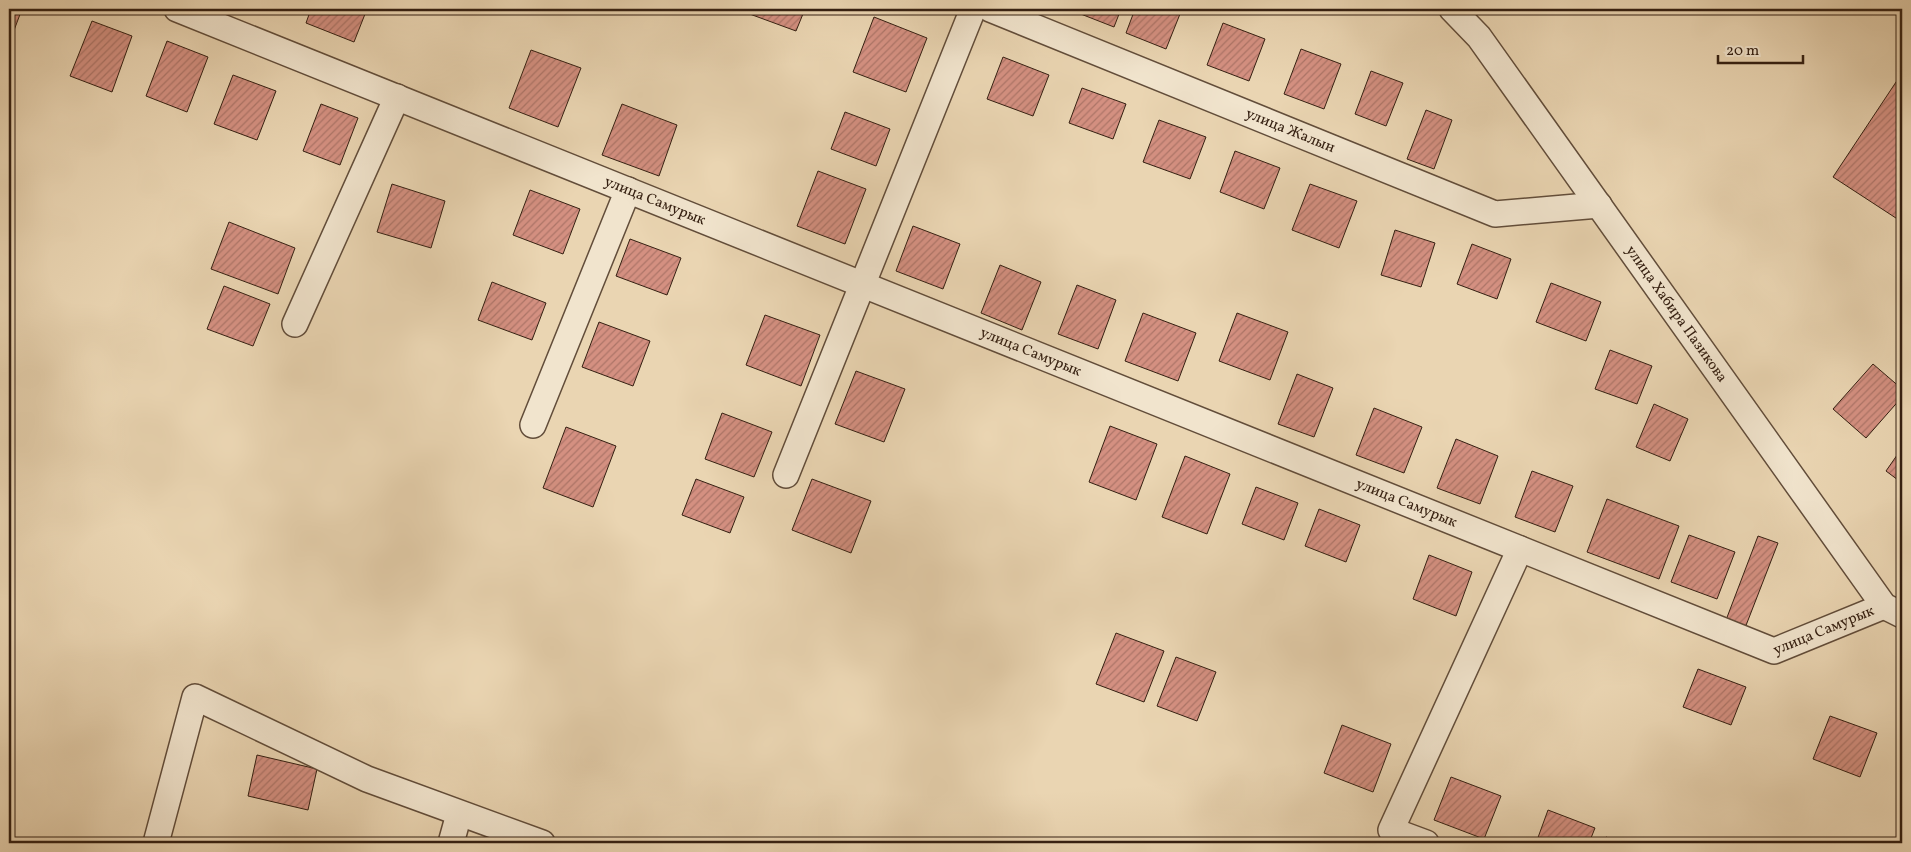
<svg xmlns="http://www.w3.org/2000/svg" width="1911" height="852" viewBox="0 0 1911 852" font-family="Vollkorn,serif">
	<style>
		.building { fill: url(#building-hatch); stroke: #352012 }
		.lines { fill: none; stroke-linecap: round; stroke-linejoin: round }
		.street-casing { stroke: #624d3a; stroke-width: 28 }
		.street { stroke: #f1e4cd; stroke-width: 25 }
		.labels { text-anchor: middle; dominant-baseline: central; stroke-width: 4; stroke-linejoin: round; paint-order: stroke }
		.street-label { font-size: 15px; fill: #352012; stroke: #f1e4cd }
	</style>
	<defs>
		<pattern id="building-hatch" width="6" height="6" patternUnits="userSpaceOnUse" patternTransform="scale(1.25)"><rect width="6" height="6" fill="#d49081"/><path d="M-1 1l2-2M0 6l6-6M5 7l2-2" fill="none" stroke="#ad7568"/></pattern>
	</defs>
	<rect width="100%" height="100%" fill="#ead5b2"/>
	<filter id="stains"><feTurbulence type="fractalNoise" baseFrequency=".004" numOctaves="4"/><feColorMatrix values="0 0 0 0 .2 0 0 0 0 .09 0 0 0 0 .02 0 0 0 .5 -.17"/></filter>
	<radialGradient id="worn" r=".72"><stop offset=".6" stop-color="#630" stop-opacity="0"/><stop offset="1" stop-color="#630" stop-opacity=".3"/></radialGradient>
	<path class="building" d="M9,9H22L13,33L9,31Z
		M311,9H367L354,42L306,23Z
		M749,9H805L796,31L747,13Z
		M1068,9H1121L1114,27Z
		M1135,9H1182L1166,49L1126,33Z
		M874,17L927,38L906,92L853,72Z
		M92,21L132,36L112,92L70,76Z
		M1223,23L1265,39L1249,81L1207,65Z
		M167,41L208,57L187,112L146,96Z
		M1301,49L1341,64L1324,109L1284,94Z
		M531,50L581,68L558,127L509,108Z
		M1003,57L1049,75L1033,116L987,99Z
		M1371,71L1403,83L1386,126L1355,114Z
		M1902,73V222L1833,177Z
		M233,75L276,91L257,140L214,124Z
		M1082,88L1126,104L1113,139L1069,123Z
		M321,104L358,118L340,165L303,151Z
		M622,104L677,125L659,176L602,155Z
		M1426,110L1452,120L1434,169L1407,159Z
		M845,112L890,129L876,166L831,149Z
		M1159,120L1206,137L1190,179L1143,162Z
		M1235,151L1280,168L1264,209L1220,192Z
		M818,171L866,189L845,244L797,226Z
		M392,184L445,201L431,248L377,232Z
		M1310,184L1357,201L1339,248L1292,230Z
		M530,190L580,209L563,254L513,235Z
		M229,222L295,248L278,294L211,269Z
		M913,226L960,244L943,289L896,271Z
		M1395,230L1435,243L1421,287L1381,275Z
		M630,239L681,258L667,295L616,276Z
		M1472,244L1511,259L1497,299L1457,284Z
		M1000,265L1041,282L1022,330L981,313Z
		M492,282L546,303L532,340L478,320Z
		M1551,283L1601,302L1586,341L1536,322Z
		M1077,285L1116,300L1098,349L1058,334Z
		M224,286L270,304L253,346L207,329Z
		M1143,313L1196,333L1178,381L1125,361Z
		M1237,313L1288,332L1270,380L1219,361Z
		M765,315L820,335L801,386L746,365Z
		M599,322L650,341L633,386L582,367Z
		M1610,350L1652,366L1637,404L1595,389Z
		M1873,364L1902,389V397L1866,438L1833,409Z
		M856,371L905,389L884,442L835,424Z
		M1297,374L1333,388L1314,437L1278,424Z
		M1654,404L1688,419L1670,461L1636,447Z
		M1374,408L1422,427L1404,473L1356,455Z
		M722,413L772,432L754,477L705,459Z
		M1110,426L1157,444L1136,500L1089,482Z
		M566,427L616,446L593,507L543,488Z
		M1456,439L1498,456L1480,504L1437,488Z
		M1902,448V483L1886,471Z
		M1185,456L1230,474L1207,534L1162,517Z
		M1532,471L1573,486L1555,532L1515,517Z
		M696,479L744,497L730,533L682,515Z
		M812,479L871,501L851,553L792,530Z
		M1256,487L1298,503L1284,540L1242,524Z
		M1607,499L1679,526L1659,579L1587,552Z
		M1319,509L1360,525L1346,562L1305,546Z
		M1689,535L1735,552L1717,599L1671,582Z
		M1758,536L1778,543L1745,628L1726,620Z
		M1429,555L1472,572L1456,616L1413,599Z
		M1116,633L1164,651L1144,702L1096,684Z
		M1176,657L1216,672L1197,721L1157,706Z
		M1698,669L1746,687L1731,725L1683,707Z
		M1830,716L1877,733L1860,777L1813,759Z
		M1342,725L1391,744L1373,792L1324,773Z
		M257,755L317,769L308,810L248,796Z
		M1451,777L1501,796L1484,839L1434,820Z
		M1548,810L1595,828L1589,843H1536Z
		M1606,837L1624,843H1604Z"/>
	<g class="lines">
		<defs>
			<g id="street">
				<path id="s1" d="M177,9L1774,651L1884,606"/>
				<path id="s2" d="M990,9L1495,214L1599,205"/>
				<path id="s3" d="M1452,9L1479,37L1884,606L1902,615"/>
				<path d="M295,324L397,97"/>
				<path d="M533,425L628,190"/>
				<path d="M786,475L973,9"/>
				<path d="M156,843L195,697L367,779L542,843"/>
				<path d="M451,843L459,814"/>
				<path d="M1426,843L1391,830L1520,549"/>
			</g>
		</defs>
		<use href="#street" class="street-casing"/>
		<use href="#street" class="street"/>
	</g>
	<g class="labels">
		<g class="street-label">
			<text stroke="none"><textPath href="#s2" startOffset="324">улица Жалын</textPath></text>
			<text stroke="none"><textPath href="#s1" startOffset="515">улица Самурык</textPath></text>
			<text stroke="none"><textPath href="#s3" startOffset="379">улица Хабира Пазикова</textPath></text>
			<text stroke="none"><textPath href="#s1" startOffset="920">улица Самурык</textPath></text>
			<text stroke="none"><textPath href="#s1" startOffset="1325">улица Самурык</textPath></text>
			<text stroke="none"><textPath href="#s1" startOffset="1775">улица Самурык</textPath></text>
		</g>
	</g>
	<rect width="1911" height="852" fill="none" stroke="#ead5b2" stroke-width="30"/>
	<rect x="10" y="10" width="1891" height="832" fill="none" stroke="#352012" stroke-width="2.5"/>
	<rect x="15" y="15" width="1881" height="822" fill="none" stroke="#352012"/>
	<path d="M1718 55v8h85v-8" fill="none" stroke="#352012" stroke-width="2.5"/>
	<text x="1726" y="55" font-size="15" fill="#352012" stroke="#f1e4cd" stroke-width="4" paint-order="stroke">20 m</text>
	<rect width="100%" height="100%" filter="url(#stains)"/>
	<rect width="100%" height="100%" fill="url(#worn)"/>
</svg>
